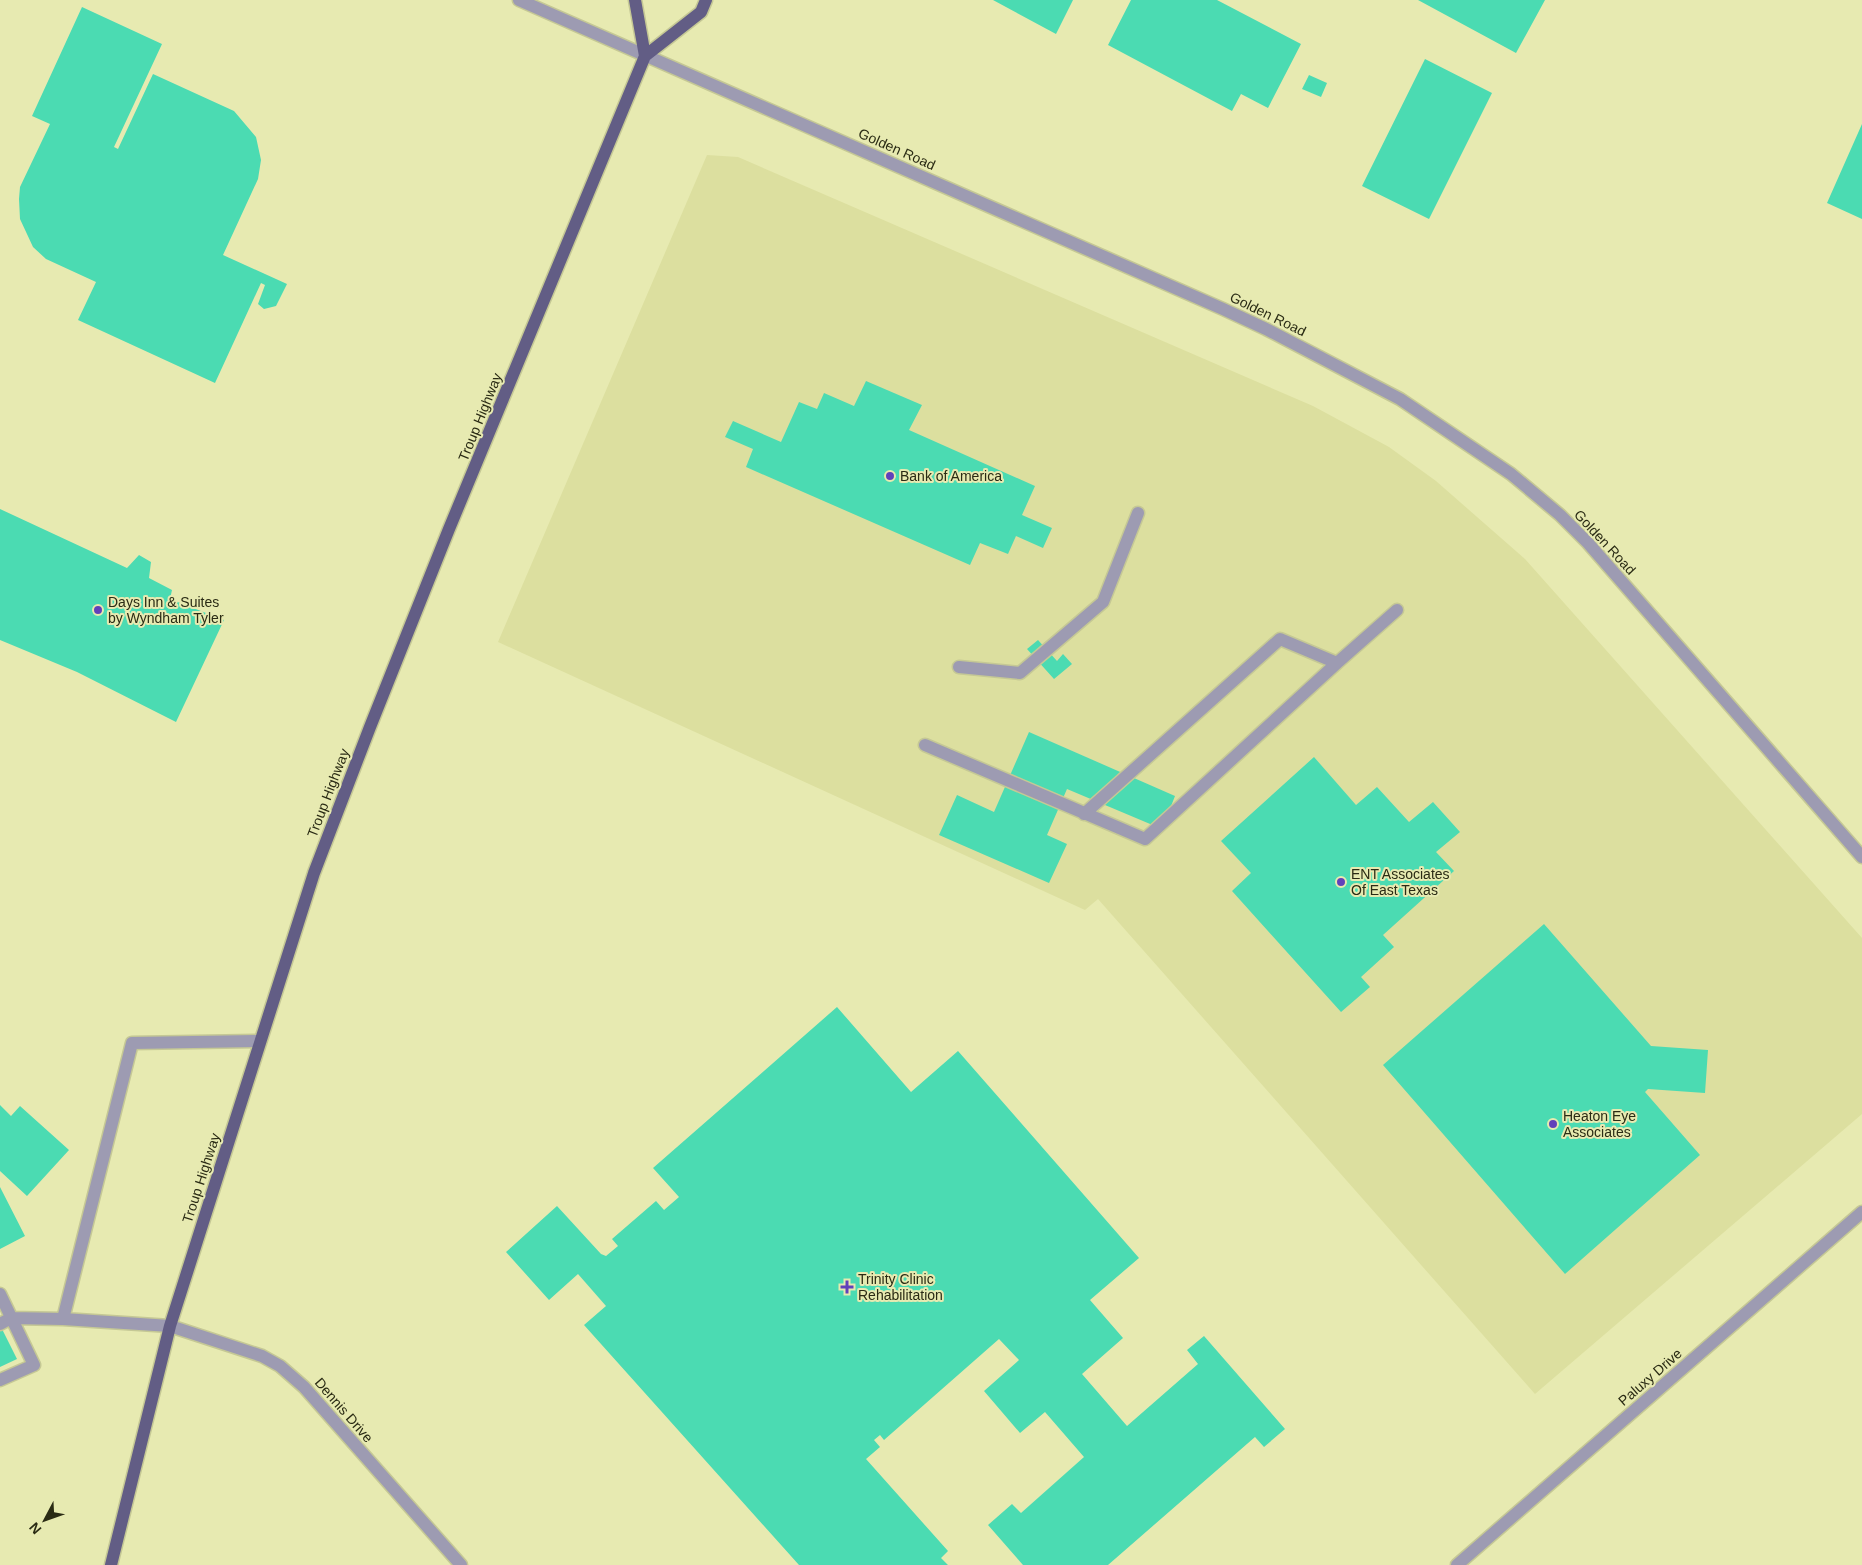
<svg xmlns="http://www.w3.org/2000/svg" width="1862" height="1565" viewBox="0 0 1862 1565" font-family="Helvetica,sans-serif">
	<style>
		.built { fill: #dcdf9f }
		.building { fill: #4bdbb2 }
		.lines { fill: none; stroke-linecap: round; stroke-linejoin: round }
		.service-casing { stroke: #c5c895; stroke-width: 15 }
		.tertiary-casing { stroke: #c5c895; stroke-width: 15 }
		.primary-casing { stroke: #c5c895; stroke-width: 15 }
		.service { stroke: #9d9bb2; stroke-width: 12 }
		.tertiary { stroke: #9d9bb2; stroke-width: 12 }
		.primary { stroke: #625d85; stroke-width: 12 }
		.poi-dot { fill: #6141ba; stroke: #e7eab1; stroke-width: 2 }
		.labels { text-anchor: middle; dominant-baseline: central; stroke-width: 4; stroke-linejoin: round; paint-order: stroke }
		.street-label { font-size: 14px; fill: #2a2b14; stroke: #e7eab1 }
		.poi-label { font-size: 14px; fill: #2a2b14; stroke: #e7eab1; text-anchor: start }
	</style>
	<rect width="100%" height="100%" fill="#e7eab1"/>
	<path class="built" d="M707,155L738,157L1313,406L1389,447L1436,481L1525,559L1862,938V1114L1535,1394L1098,899L1085,910L498,642Z"/>
	<path class="building" d="M993,0H1073L1056,34Z
		M1131,0H1217L1301,44L1268,108L1241,94L1232,111L1108,45Z
		M1418,0H1545L1516,53Z
		M82,7L162,44L114,147L118,149L153,74L234,111L256,137L261,160L258,179L223,255L287,284L276,306L264,309L258,304L265,285L261,283L215,383L78,320L96,282L46,259L33,247L20,219L19,199L20,187L50,124L32,116Z
		M1425,59L1492,93L1429,219L1362,186Z
		M1309,75L1327,83L1321,97L1302,89Z
		M1862,124V219L1827,203Z
		M866,381L922,405L909,430L1035,486L1022,515L1052,528L1043,548L1016,536L1008,554L980,543L970,565L746,467L753,449L725,437L733,421L781,442L799,402L817,409L824,393L854,406Z
		M0,509L127,568L139,555L151,562L149,578L172,590L170,599L224,620L176,722L77,672L0,640Z
		M1038,640L1057,661L1063,654L1072,664L1054,679L1027,649Z
		M1029,732L1175,796L1162,829L1067,789L1047,835L1067,844L1049,883L939,835L957,795L994,812Z
		M1314,757L1356,805L1377,787L1409,822L1433,802L1460,832L1436,852L1454,871L1383,935L1394,947L1361,977L1370,987L1341,1012L1232,891L1251,873L1221,841Z
		M1544,924L1651,1046L1708,1050L1705,1093L1648,1089L1645,1092L1700,1155L1565,1274L1383,1065Z
		M837,1007L911,1092L958,1051L1139,1258L1090,1300L1123,1338L1082,1374L1127,1426L1198,1364L1187,1350L1204,1336L1285,1429L1264,1447L1255,1437L1108,1565H1023L988,1525L1012,1504L1021,1513L1084,1457L1045,1412L1020,1433L984,1391L1019,1360L999,1339L884,1440L880,1435L874,1440L880,1447L866,1459L948,1551L941,1558L948,1565H799L584,1325L606,1306L578,1274L549,1300L506,1252L557,1206L601,1254L606,1256L618,1246L612,1239L656,1201L664,1210L679,1197L653,1168Z
		M0,1105L11,1116L20,1106L69,1150L27,1196L0,1171Z
		M0,1187L25,1236L0,1249Z
		M0,1325L17,1359L0,1367Z"/>
	<g class="lines">
		<defs>
			<path id="service" d="M959,667L1020,673L1103,602L1138,513
				M925,745L1145,839L1337,663
				M1084,814L1280,639L1337,663L1397,610
				M0,1294L34,1365L0,1380
				M63,1319L132,1043L260,1041
				M0,1324L11,1318L63,1319L170,1326"/>
			<path id="tertiary" d="M519,0L1223,309L1266,329L1400,399L1511,474L1560,515L1588,543L1862,857
				M170,1326L262,1356L280,1366L304,1387L461,1565
				M1457,1565L1862,1212"/>
			<path id="primary" d="M635,0L645,56
				M111,1565L170,1326L314,873L370,727L449,529L645,56L701,12L706,0"/>
		</defs>
		<use href="#service" class="service-casing"/>
		<use href="#tertiary" class="tertiary-casing"/>
		<use href="#primary" class="primary-casing"/>
		<use href="#service" class="service"/>
		<use href="#tertiary" class="tertiary"/>
		<use href="#primary" class="primary"/>
	</g>
	<g class="poi-dot">
		<circle cx="890" cy="476" r="5"/>
		<circle cx="98" cy="610" r="5"/>
		<circle cx="1341" cy="882" r="5"/>
		<circle cx="1553" cy="1124" r="5"/>
		<path d="M844.5 1279.5h5v5h5v5h-5v5h-5v-5h-5v-5h5z"/>
	</g>
	<g class="labels">
		<g class="street-label">
			<text transform="translate(897 149) rotate(24)">Golden Road</text>
			<text transform="translate(1268 314) rotate(26)">Golden Road</text>
			<text transform="translate(480 417) rotate(-68)">Troup Highway</text>
			<text transform="translate(1605 542) rotate(47)">Golden Road</text>
			<text transform="translate(328 793) rotate(-69)">Troup Highway</text>
			<text transform="translate(201 1178) rotate(-72)">Troup Highway</text>
			<text transform="translate(1650 1377) rotate(-41)">Paluxy Drive</text>
			<text transform="translate(344 1410) rotate(49)">Dennis Drive</text>
		</g>
		<g class="poi-label">
			<text x="900" y="476">Bank of America</text>
			<text x="108" y="602">Days Inn &amp; Suites<tspan x="108" dy="16">by Wyndham Tyler</tspan></text>
			<text x="1351" y="874">ENT Associates<tspan x="1351" dy="16">Of East Texas</tspan></text>
			<text x="1563" y="1116">Heaton Eye<tspan x="1563" dy="16">Associates</tspan></text>
			<text x="858" y="1279">Trinity Clinic<tspan x="858" dy="16">Rehabilitation</tspan></text>
		</g>
	</g>
	<g transform="translate(45 1520) rotate(229)" stroke="#e7eab1" stroke-width="4" paint-order="stroke">
	<path d="M0-4L9 19L0 12L-9 19Z" fill="#2a2b14"/>
	<text y="-8" font-size="14" font-weight="bold" text-anchor="middle" fill="#2a2b14">N</text>
	</g>
</svg>
